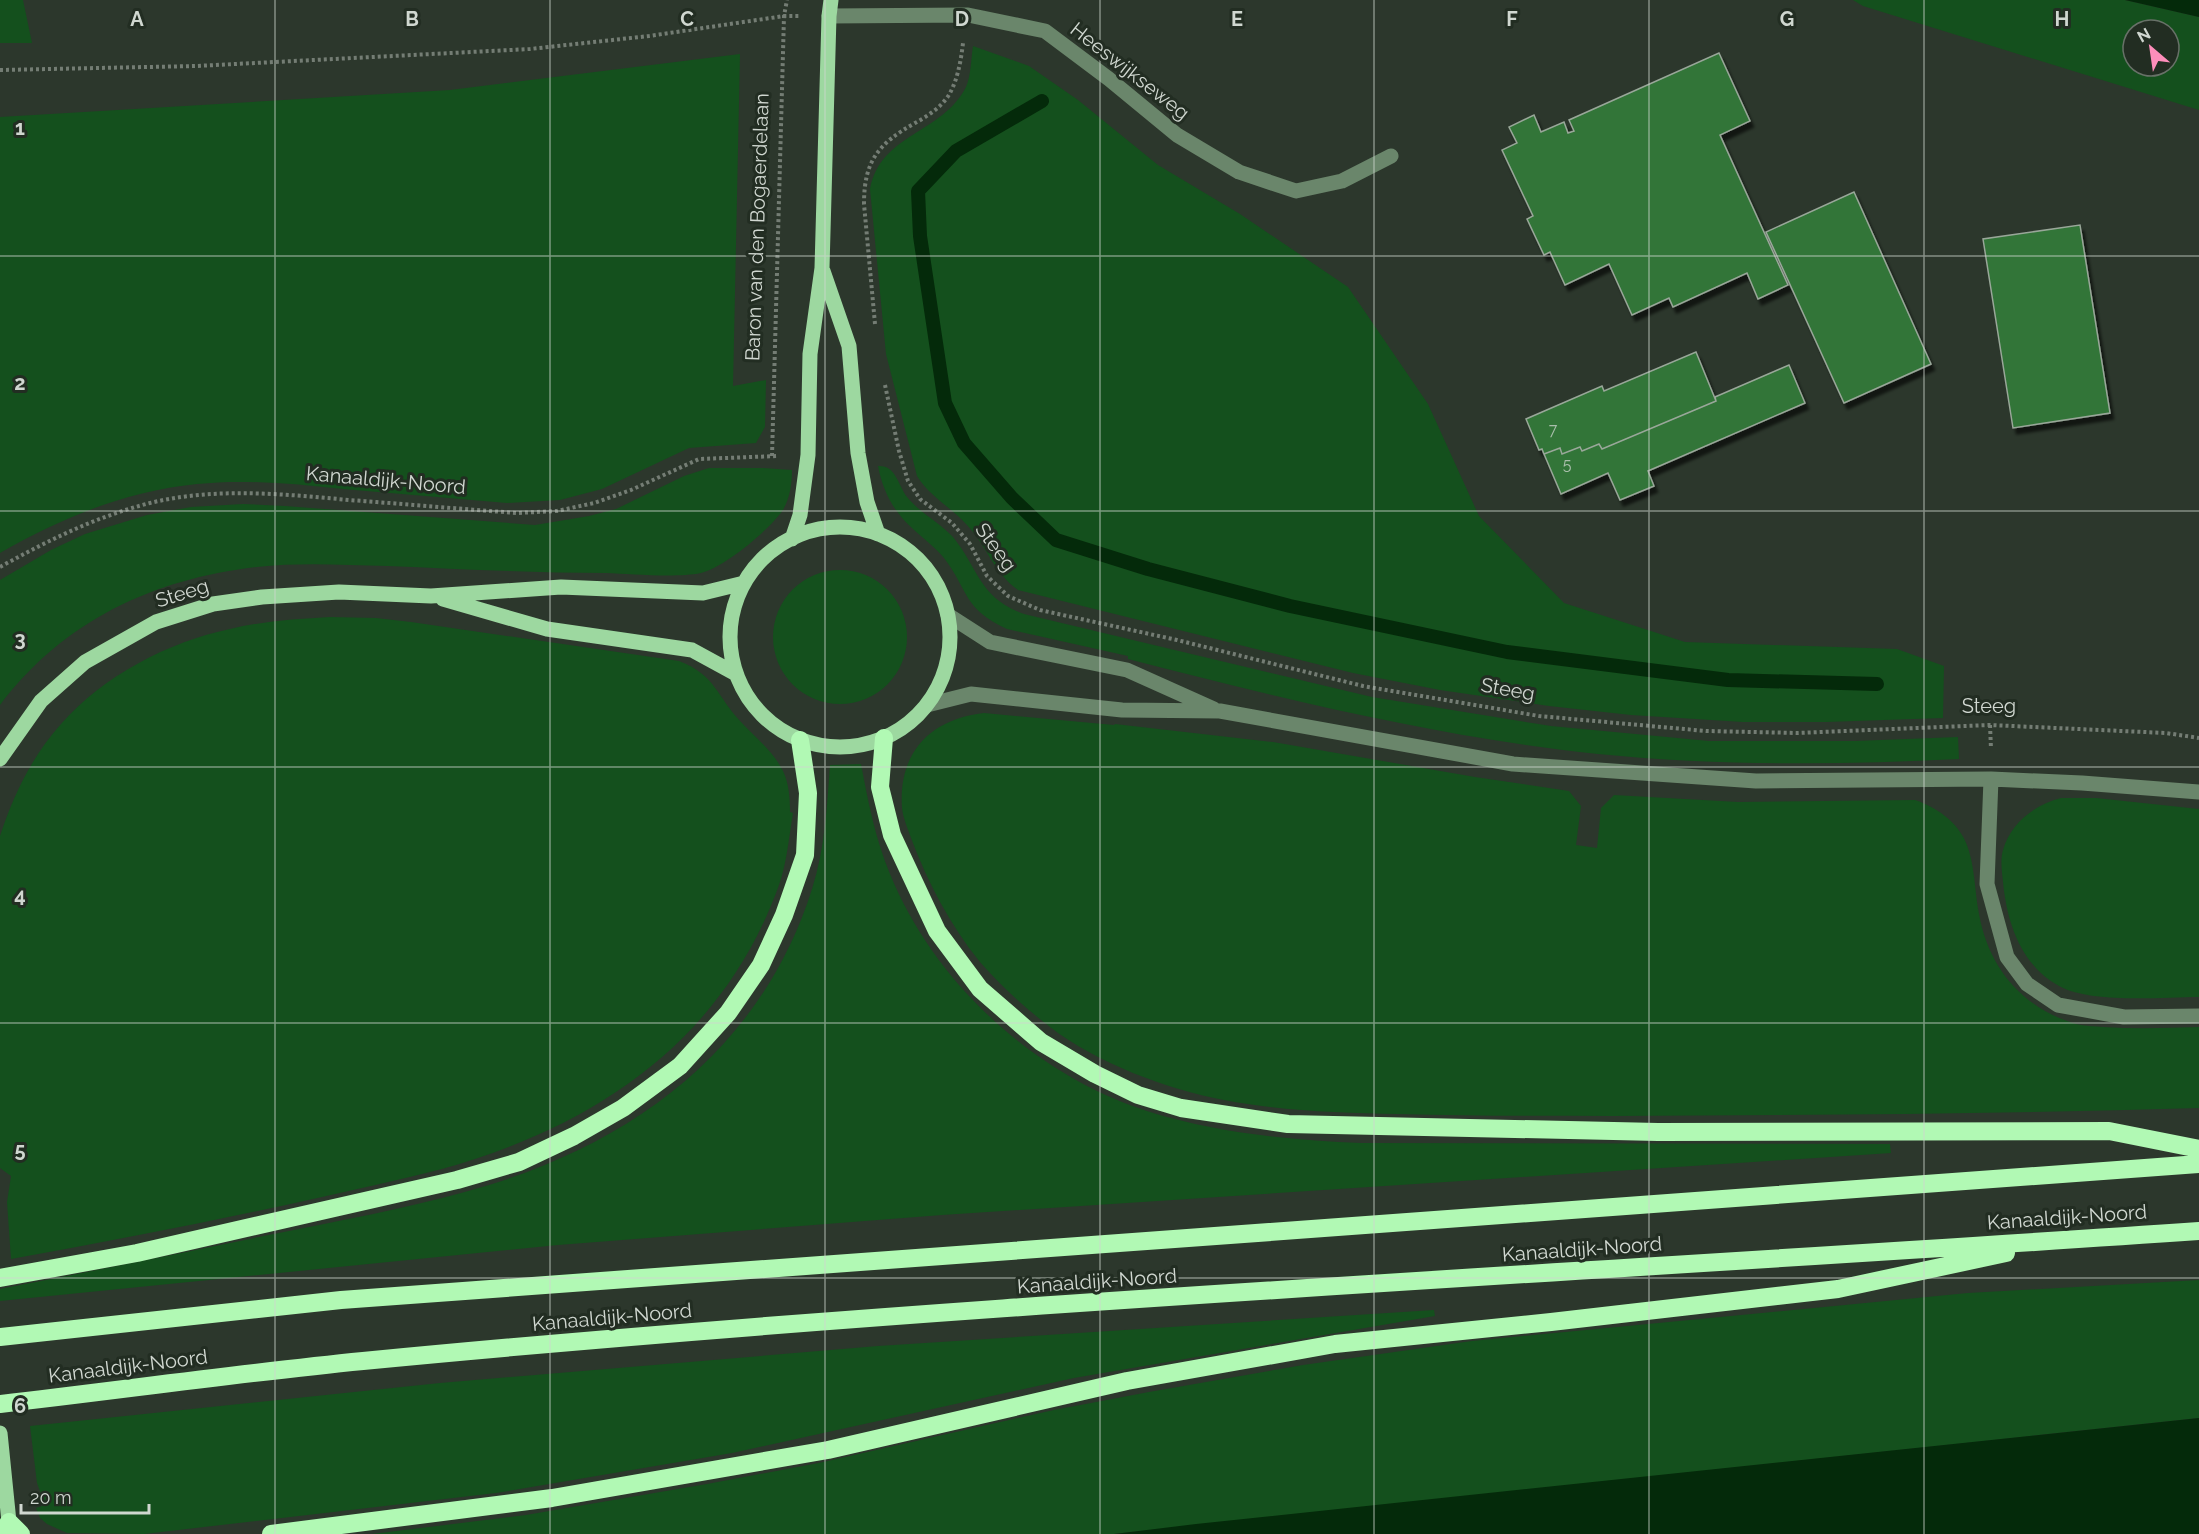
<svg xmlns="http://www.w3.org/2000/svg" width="2199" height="1534" viewBox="0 0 2199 1534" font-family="Raleway,sans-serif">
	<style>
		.green { fill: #14501d; fill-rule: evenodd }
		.water { fill: #042a0a }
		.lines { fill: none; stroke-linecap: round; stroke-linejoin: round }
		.stream { stroke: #042a0a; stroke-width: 14 }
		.building { fill: #307437; stroke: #99a799; stroke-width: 1.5; filter: url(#shadow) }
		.path { stroke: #747d74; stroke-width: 4; stroke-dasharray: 3 3; stroke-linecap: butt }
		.minor { stroke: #6a866b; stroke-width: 15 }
		.major { stroke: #9dd8a0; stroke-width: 15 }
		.highway { stroke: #b1f9b4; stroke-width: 18 }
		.grid { fill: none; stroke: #d0d7d0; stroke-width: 1.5; stroke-opacity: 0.55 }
		.labels { text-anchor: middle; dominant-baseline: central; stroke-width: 6; stroke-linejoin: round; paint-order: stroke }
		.number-label { font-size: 16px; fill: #a8beaa }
		.street-label { font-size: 20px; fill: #d0d7d0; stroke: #222d22 }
		.grid-label { font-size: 20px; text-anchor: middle; font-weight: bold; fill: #d0d7d0; stroke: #222d22; stroke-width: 6; stroke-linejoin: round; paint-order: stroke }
	</style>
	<defs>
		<filter id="shadow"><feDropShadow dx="3.5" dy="6" stdDeviation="1.5" flood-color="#0009"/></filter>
	</defs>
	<rect width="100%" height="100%" fill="#2c372c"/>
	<path class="green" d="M0,0H23L32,43H0Z
		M1853,0H2125L2199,17V110L1863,6ZM2133,30H2169V66H2133Z
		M973,46L1029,66L1078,100L1158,165L1240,214L1348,287L1428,404L1479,516L1564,603L1685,642L1897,649L1944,666L1943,718L1826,722H1743L1631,715L1549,706L1440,690L1353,673L1018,590C993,572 987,546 967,525C951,507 930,497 917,476L886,354L870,189C881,133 942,134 966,87C971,76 971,59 973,46Z
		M740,54L733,386L766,380L765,427L756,443L689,448L602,489L560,500L507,503C452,498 398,494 343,489C295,484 245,479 197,484C126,491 61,518 0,553V117L450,90Z
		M878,466C896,465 898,485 907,497C920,513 939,522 953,537C979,569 979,598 1024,614L1372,697L1551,726L1709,741H1855L1958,737L1959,759C1838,765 1718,766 1598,754C1438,737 1283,699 1128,659V656L1007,629C963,609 969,591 944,558C935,547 924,539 913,529C894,512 883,492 878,466Z
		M709,468H763L792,470C792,483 790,498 783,510C769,530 725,567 701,573C676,578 632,574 606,573C533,573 461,569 388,566C344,565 300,562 257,567C153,579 64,621 0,705V580L51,550L85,534L147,515L191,507L243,504L285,506L535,525L589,516L616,509L684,476Z
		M773 637a67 67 0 1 1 134 0a67 67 0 1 1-134 0Z
		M330,617L376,618L411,622L679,661C716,675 717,697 741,722C755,737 773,751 783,771C789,783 790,799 790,812L793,813C789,836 787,862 779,885C723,1041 596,1126 442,1169C399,1180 356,1189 313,1199C213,1221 112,1241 11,1259L7,1202L11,1176L0,1168V836C13,796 32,756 61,724C103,676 168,642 230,629C263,621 296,619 330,617Z
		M984,713L1114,725L1115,724L1273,742L1475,777L1569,791L1581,806L1576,845L1597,848L1601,808L1614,795L1738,802L1915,800C1939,808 1962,825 1969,851C1975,871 1975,894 1979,914C1989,969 2023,1008 2076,1024C2085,1026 2094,1026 2103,1027C2135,1029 2167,1028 2199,1027V1108C2003,1114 1808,1115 1612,1116C1541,1116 1469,1116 1398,1114C1340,1113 1281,1111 1224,1100C1166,1089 1097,1063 1050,1027C1025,1008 1001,986 980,962C950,925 928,883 911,838C908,829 903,818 902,808C898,754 929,719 984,713Z
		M861,764C868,801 875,838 890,874C935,984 1036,1076 1150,1112C1218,1133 1289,1140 1361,1143L1890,1144L1891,1153L942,1215L558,1245L0,1301V1289C100,1270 199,1249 299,1229C363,1216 427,1204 489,1185C641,1138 763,1044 812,889C825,849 827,806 830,765Z
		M2061,798H2096L2199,809V997C2161,997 2092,1004 2059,986C2021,965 2007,923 2003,882C2002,872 2000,860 2003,850C2011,822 2035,805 2061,798Z
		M2199,1280V1418L1114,1534H372L526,1515L707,1484L819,1463L1054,1410L1149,1392L1303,1365L1472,1341L1968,1293Z
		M1434,1310L1435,1316L1074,1378L732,1453L496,1493L144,1534L67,1533L47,1524L40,1518L36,1508L45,1505L37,1483L30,1426L440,1383L878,1346Z"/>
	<path class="water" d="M2125,0H2199V17Z
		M2199,1418V1534H1114L1196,1524Z"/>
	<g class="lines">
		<path class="stream" d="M1042,101L956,151L918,191L920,236L945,403L964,443L1012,498L1056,540L1148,569L1290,606L1507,652L1728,680L1877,684"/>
	</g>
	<path class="building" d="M1719,53L1750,121L1720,135L1788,285L1758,299L1747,273L1673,307L1669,298L1632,315L1609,264L1565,285L1550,252L1544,255L1527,219L1533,216L1502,150L1517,143L1509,127L1534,115L1541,132L1564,122L1568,133L1574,131L1569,120Z
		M1854,192L1931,364L1844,403L1766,232Z
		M2080,225L2110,413L2013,428L1983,239Z
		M1696,352L1716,401L1602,449L1599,444L1582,451L1580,447L1562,454L1560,448L1544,454L1542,449L1539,450L1526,419L1602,386L1604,391Z
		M1789,365L1805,403L1648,471L1654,486L1620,500L1608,473L1561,494L1544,454L1560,448L1562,454L1580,447L1582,451L1599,444L1602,449L1716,401L1715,397Z"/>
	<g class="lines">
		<path class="path" d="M0,70L196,66L530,49L649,36L784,16H801
			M875,324L864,204C864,161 878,144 915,123C928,116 943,106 950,93C958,78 961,60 963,43
			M885,385L899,451L908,481L920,499L952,523L970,544L987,576L1008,596L1040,610L1177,640L1363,686L1539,716L1706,731L1798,733L1990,725L2166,733L2199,738
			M772,456L784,16L787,0
			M0,567C49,540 95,517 150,503C215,487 283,494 349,500C405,504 461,509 517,513L557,511L594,503L631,490L699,459L778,456
			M1990,725L1991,749"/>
		<path class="minor" d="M829,16L968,15L1045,31L1109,79L1177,135L1239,172L1296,191L1342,181L1391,156
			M948,615L990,642L1127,670L1214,709
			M927,705L971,694L1122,710L1220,711L1513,764L1756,781L1991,779L2082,783L2199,792
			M1991,779L1987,884L2007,957L2027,984L2058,1005L2124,1017L2199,1016"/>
		<path class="major" d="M823,271L849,346L858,453L867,502L878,534
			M730 637a110 110 0 1 1 220 0a110 110 0 1 1-220 0Z
			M792,539L800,515L808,455L810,354L822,268L829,16L831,0
			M443,599L547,629L692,650L736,674
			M0,759L41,701L85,662L156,622L213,604L262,597L339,592L431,596L561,587L703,593L744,583
			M0,1433L9,1522"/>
		<path class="highway" d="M884,738L880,787L892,835L937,931L980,989L1041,1042L1095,1074L1138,1095L1181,1108L1288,1124L1658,1132L2109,1131L2199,1149
			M0,1278L137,1253L457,1180L519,1162L574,1136L623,1108L680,1066L728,1013L761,965L784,915L805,855L808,793L800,740
			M0,1337L341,1300L2199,1164
			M0,1404C121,1390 242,1373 363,1361C974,1302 1587,1273 2199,1231
			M2,1534L9,1522L21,1534
			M271,1534L552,1498L828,1450L1127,1381L1335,1344L1551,1322L1838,1289L2006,1253"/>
	</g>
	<path class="grid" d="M275,0V1534M550,0V1534M825,0V1534M1100,0V1534M1374,0V1534M1649,0V1534M1924,0V1534M0,256H2199M0,511H2199M0,767H2199M0,1023H2199M0,1278H2199"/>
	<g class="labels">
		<g class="number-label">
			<text x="1553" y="429">7</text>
			<text x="1567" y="464">5</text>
		</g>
		<g class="street-label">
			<text transform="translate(1130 71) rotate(38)">Heeswijkseweg</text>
			<text transform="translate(757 227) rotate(-88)">Baron van den Bogaerdelaan</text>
			<text transform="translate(386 480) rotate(5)">Kanaaldijk-Noord</text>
			<text transform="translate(996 547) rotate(54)">Steeg</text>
			<text transform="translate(182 593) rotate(-17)">Steeg</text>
			<text transform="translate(1508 689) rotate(10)">Steeg</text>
			<text x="1989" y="706">Steeg</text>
			<text transform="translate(2067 1217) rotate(-4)">Kanaaldijk-Noord</text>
			<text transform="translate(1582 1249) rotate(-4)">Kanaaldijk-Noord</text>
			<text transform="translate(1097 1281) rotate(-4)">Kanaaldijk-Noord</text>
			<text transform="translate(612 1317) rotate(-5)">Kanaaldijk-Noord</text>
			<text transform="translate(128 1366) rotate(-7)">Kanaaldijk-Noord</text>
		</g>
	</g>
	<g class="grid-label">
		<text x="137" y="26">A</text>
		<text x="412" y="26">B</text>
		<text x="687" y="26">C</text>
		<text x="962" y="26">D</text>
		<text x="1237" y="26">E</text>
		<text x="1512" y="26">F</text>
		<text x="1787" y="26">G</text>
		<text x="2062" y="26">H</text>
		<text x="20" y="135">1</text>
		<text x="20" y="390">2</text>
		<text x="20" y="646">3</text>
		<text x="20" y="902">4</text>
		<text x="20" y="1157">5</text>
		<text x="20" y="1413">6</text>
	</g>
	<g transform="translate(2151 48) rotate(331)"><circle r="28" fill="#222d22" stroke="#687168" stroke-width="1.5"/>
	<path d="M0-4.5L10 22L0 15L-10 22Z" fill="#fe8ebb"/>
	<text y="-9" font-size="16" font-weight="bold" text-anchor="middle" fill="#d0d7d0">N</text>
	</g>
	<path d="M21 1504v9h128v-9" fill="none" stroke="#d0d7d0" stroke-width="3"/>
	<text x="30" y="1504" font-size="18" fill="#d0d7d0" stroke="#222d22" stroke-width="4.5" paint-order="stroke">20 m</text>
</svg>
